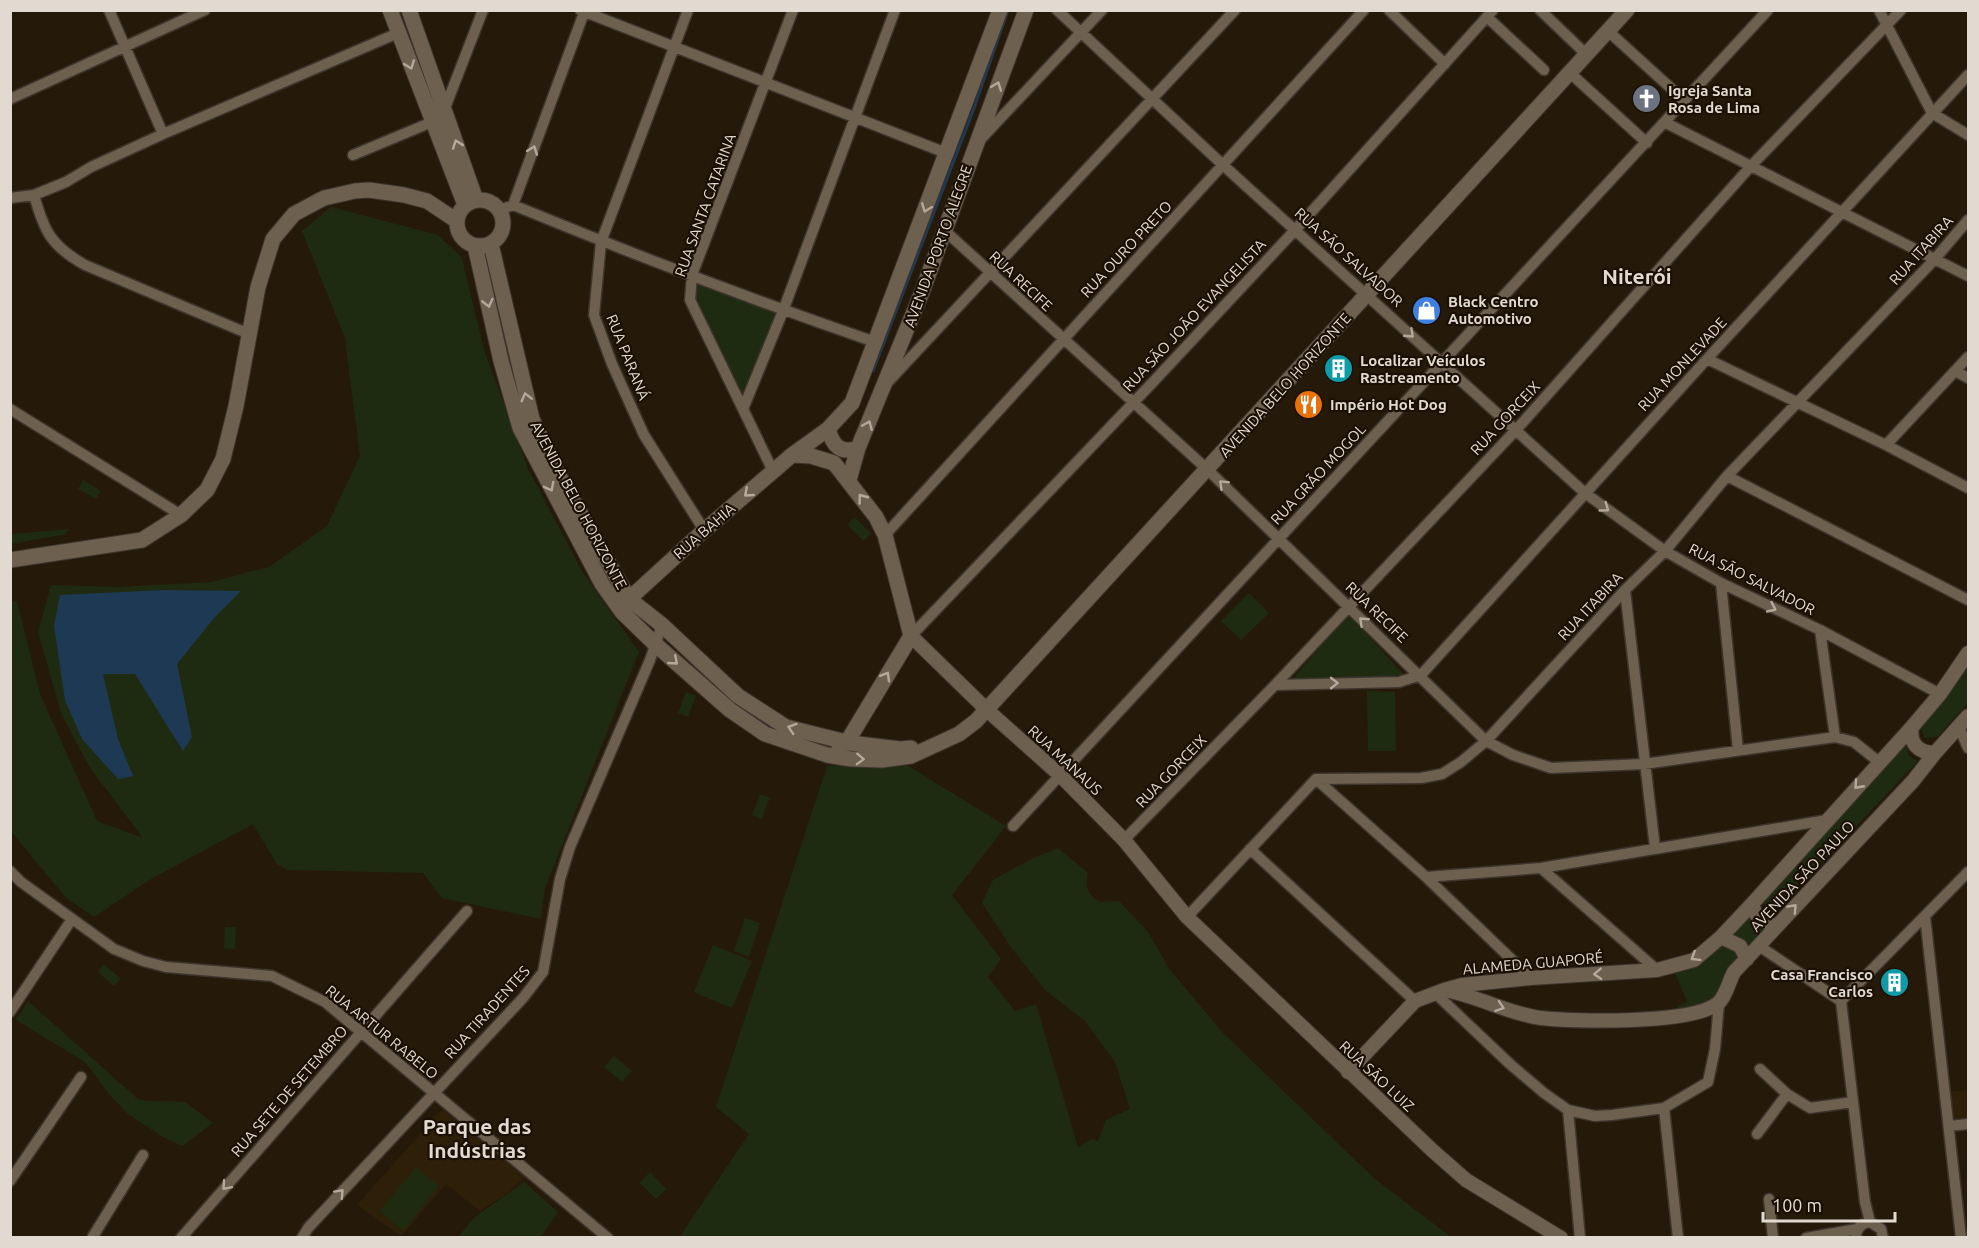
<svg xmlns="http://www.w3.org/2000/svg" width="1979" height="1248" viewBox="0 0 1979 1248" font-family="Ubuntu,sans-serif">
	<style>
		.built { fill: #2e1f08 }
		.green { fill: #1f2b11 }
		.water { fill: #1e3954 }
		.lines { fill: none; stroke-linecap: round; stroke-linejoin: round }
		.stream { stroke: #1e3954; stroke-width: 3 }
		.minor-casing { stroke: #3d342e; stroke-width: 13 }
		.tertiary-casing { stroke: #3d342e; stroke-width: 16 }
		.secondary-casing { stroke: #3d342e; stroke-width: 17 }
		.minor { stroke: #6e604e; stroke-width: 10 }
		.tertiary { stroke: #6e604e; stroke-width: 14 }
		.secondary { stroke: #6e604e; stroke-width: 15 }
		.oneway { stroke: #b4a99c }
		.labels { text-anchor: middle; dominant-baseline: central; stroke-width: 4.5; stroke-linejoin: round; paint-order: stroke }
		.poi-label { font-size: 15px; font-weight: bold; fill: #e2dad0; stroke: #1b1003; text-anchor: start }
		.street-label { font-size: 15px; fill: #e2dad0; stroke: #1b1003 }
		.district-label { font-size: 21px; font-weight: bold; fill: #e2dad0; stroke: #1b1003 }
	</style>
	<rect width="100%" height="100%" fill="#251a0a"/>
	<path class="built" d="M1967,1090L1968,1118L1950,1121L1947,1092Z
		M442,1109L525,1177L509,1192L480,1211L446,1184L401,1236L357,1205Z"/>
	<path class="green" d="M331,207L438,235L462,258L484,350L528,469L583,573L639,652L545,888L541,919L442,898L423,873L288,870L277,864L253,824L151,879L94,917L66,898L11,831L10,602L17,601L40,694L97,821L143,838L90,768L61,713L38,632L51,585L118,587L211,582L269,567L327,526L360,456L345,338L302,231Z
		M697,281L777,312L742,394L695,296Z
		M83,480L101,491L96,499L78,489Z
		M854,517L871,533L864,541L847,525Z
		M69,529L66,534L11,544V534Z
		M1249,593L1269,613L1241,640L1221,621Z
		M1348,614L1404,675L1291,681Z
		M1968,662V703L1937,737L1925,738L1921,729L1930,713Z
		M1367,691L1395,692L1396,751H1368Z
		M686,692L696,696L688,717L678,713Z
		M1905,743L1909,756L1918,761L1775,912L1761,902Z
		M900,761L1006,826L952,895L1001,959L988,977L1015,1011L1036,1004L1078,1147L1092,1139L1098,1141L1106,1120L1130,1109L1115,1062L1085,1021L1045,990L1013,950L982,903L993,880L1033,858L1058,848L1088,873C1085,887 1087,893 1099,902L1119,901L1148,932L1170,970L1224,1034L1375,1179L1451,1237L679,1238L749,1134L716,1107L827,766Z
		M760,794L770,798L761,819L752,815Z
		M1749,910L1754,923L1769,929L1749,950L1727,934Z
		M745,918L760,923L749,957L734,951Z
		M225,927H236L235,949L224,948Z
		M1719,942L1728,943L1738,953L1736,959L1730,964L1717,998L1687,1009L1679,1010L1677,1006L1687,1002L1675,973L1687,967Z
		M713,945L752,961L732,1008L694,992Z
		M104,964L121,979L114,986L98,972Z
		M28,1001L139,1100L185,1102L213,1123L182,1146L163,1137L128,1114L109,1094L85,1062L16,1020Z
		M614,1056L632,1071L622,1082L604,1067Z
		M416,1167L439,1186L403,1231L380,1211Z
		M650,1172L666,1189L656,1199L640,1183Z
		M524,1182L558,1212L541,1237H458L475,1217Z"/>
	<path class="water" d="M164,590L241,591L214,618L177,664L192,737L183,751L135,674H103L118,739L133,776L118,779L82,739L65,700L54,626L60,595Z"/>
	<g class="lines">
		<path class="stream" d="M873,371L973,111L1008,10"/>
		<defs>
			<path id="minor" d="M109,10L163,134
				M580,10L946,153
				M688,10L601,242L594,315L612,364L644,435L704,530
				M1057,10L1223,165L1585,493L1665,551L1721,583L1820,630L1940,694
				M1389,10L1445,64
				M1540,10L1586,54
				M1879,10L1932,113L1968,135
				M1487,17L1544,70
				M1608,31L1685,101
				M1569,72L1647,143
				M10,99L205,10
				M445,108L483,10
				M1666,123L1968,276
				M981,139L1102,10
				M353,155L432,122
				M34,195C44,231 51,246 85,265L249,334
				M10,198L34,195L66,182L91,167L163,134L398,33
				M513,205L585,10
				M500,210L513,205C632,254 753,300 875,342
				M944,230L1208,470L1486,741L1513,755L1551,768L1644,764L1835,737L1854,742L1879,762
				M1707,359L1886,445L1968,488
				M1955,371L1968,378
				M887,383L1235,10
				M10,409L181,515
				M743,409L783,311L895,10
				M1886,445L1968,357
				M773,471L690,300L692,275L793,10
				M1727,476L1968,600
				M885,535L1364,10
				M1721,583L1738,750
				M1625,590L1655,848
				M1820,630L1835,737
				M911,636L1154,381L1296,229L1493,10
				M1421,675L1707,359L1968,75
				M1275,685L1399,682L1421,675
				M1959,727L1968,748
				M1316,779L1426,877L1531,978
				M1013,826L1768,10
				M1124,840L1275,685L1515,431L1751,166L1901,10
				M1250,849L1415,1001
				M1541,868L1657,970
				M10,871L21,882L114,949L143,961L166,967L272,976L325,1002L608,1238
				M1426,877L1541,868L1827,820
				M1925,916L1961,1238
				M1187,917L1316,779L1421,778L1442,774L1461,762L1486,741L1625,590L1665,551L1727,476L1934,260L1968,220
				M1759,946L1841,1001L1865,1202L1870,1222
				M1435,993L1511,1065L1544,1093L1568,1110L1595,1116L1612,1115L1664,1108L1708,1082L1715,1049L1719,1003
				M1841,1001L1968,872
				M10,1012L72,919
				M1760,1069L1787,1094L1810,1108L1853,1102
				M1664,1108L1678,1238
				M1568,1110L1580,1238
				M1949,1126L1968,1124
				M1757,1134L1787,1094
				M10,1181L81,1077
				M1769,1199L1773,1238
				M92,1238L143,1155
				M181,1238L467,911
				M302,1238L308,1228L523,998L543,972L560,879L570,847L650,660L662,625
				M1806,1238L1857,1229
				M1856,1238C1856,1228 1861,1223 1870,1222L1881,1229L1883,1238"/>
			<path id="tertiary" d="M911,636L987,710L1060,775L1124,840L1187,917L1433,1151L1466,1180L1561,1238
				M1912,727C1909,743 1918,753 1935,753
				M1752,904C1758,923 1761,918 1775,927
				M1721,937L1740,946L1747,959
				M1449,991C1480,997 1509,1014 1541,1018C1576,1022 1690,1024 1717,1004C1725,999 1729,981 1734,972L1913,781L1935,753L1968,716
				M1348,1072L1415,1001L1444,990L1462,985L1531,978L1657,970L1694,960L1721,937L1752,904L1912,727L1940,694L1968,653"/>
			<path id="secondary" d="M390,10L465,205
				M409,10L476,200
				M457 223a23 23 0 1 1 46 0a23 23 0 1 1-46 0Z
				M491,244L532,419L558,474L629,599L662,625L738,696L786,727L850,743L900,749L911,748
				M475,246L501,361L520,428L602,584L622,612L655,644L730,710L765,734L827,755L851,759L882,760L911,756L959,734L976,721L1627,10
				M828,429C833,446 840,454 858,448
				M792,455L811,456L834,463L876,517L885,535L911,636L847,742L839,747
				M849,480L858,448L922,292L1026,10
				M10,560L142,540L181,515L207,490L223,459L236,406L258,287L273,239L294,214L324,198L355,191L369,190L404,195L427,201L457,221
				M625,607L629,599L700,534L792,455L828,429L852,403L1000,10"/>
		</defs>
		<use href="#minor" class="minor-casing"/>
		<use href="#tertiary" class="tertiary-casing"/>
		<use href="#secondary" class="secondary-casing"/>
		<use href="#minor" class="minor"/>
		<use href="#tertiary" class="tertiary"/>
		<use href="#secondary" class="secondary"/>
	</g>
	<defs><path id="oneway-chevron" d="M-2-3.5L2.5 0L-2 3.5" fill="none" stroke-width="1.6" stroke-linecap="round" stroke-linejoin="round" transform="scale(1.5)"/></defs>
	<g class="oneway">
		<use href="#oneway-chevron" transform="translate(410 65) rotate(69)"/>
		<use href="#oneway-chevron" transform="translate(997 86) rotate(-70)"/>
		<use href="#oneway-chevron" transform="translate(457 144) rotate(-109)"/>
		<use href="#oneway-chevron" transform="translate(533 150) rotate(-70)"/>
		<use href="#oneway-chevron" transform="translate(926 208) rotate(111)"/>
		<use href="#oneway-chevron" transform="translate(488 303) rotate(77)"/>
		<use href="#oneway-chevron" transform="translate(1410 334) rotate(43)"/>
		<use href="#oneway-chevron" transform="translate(526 397) rotate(-104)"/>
		<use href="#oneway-chevron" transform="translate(868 425) rotate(-67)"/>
		<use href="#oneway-chevron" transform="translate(1223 484) rotate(-136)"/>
		<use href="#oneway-chevron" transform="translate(550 487) rotate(62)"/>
		<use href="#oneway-chevron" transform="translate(748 493) rotate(139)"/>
		<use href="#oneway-chevron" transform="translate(862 498) rotate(-127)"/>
		<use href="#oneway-chevron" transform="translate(1605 508) rotate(36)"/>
		<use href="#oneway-chevron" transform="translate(1772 608) rotate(25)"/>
		<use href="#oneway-chevron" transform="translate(1363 621) rotate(-137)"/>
		<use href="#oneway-chevron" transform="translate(674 661) rotate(41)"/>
		<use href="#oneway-chevron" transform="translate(886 676) rotate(-59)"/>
		<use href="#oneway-chevron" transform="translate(1334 683) rotate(-1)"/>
		<use href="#oneway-chevron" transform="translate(792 728) rotate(-162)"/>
		<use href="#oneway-chevron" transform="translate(860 759) rotate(2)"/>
		<use href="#oneway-chevron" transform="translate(1858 785) rotate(132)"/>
		<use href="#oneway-chevron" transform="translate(1793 908) rotate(-47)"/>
		<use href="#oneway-chevron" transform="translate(1695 957) rotate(148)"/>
		<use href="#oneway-chevron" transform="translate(1598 974) rotate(177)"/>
		<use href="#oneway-chevron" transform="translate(1500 1007) rotate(19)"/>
		<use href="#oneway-chevron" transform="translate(226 1186) rotate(131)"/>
		<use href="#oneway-chevron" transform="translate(340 1193) rotate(-47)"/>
	</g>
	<defs>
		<symbol id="church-disc" viewBox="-11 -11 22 22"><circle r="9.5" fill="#6b7280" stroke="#1b1003"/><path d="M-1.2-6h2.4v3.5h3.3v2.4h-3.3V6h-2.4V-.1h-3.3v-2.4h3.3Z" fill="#fff"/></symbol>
		<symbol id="shop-disc" viewBox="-11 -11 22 22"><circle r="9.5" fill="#3f7fe0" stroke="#1b1003"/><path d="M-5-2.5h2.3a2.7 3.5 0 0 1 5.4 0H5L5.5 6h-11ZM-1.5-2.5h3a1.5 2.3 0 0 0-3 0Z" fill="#fff"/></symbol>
		<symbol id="building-disc" viewBox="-11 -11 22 22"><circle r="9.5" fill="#0f9aa8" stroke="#1b1003"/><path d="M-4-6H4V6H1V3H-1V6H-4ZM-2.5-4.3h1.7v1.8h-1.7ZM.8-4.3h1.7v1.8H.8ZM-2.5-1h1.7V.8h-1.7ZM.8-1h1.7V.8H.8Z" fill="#fff"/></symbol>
		<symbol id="restaurant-disc" viewBox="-11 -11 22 22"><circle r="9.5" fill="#e8710a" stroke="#1b1003"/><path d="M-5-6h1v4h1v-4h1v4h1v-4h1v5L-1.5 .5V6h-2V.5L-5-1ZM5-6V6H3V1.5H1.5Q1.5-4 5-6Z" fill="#fff"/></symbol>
	</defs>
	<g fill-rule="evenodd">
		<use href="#church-disc" x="1630" y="82" width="33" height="33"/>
		<use href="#shop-disc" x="1410" y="294" width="33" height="33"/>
		<use href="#building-disc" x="1322" y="352" width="33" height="33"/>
		<use href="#restaurant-disc" x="1292" y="388" width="33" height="33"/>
		<use href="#building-disc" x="1878" y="966" width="33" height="33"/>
	</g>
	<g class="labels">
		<g class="poi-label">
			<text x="1668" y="90">Igreja Santa<tspan x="1668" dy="17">Rosa de Lima</tspan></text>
			<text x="1448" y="301">Black Centro<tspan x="1448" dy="17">Automotivo</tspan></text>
			<text x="1360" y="360">Localizar Veículos<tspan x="1360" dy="17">Rastreamento</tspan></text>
			<text x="1330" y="404">Império Hot Dog</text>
			<text x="1873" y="974" text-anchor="end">Casa Francisco<tspan x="1873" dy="17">Carlos</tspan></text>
		</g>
		<g class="street-label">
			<text transform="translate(705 205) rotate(-70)">RUA SANTA CATARINA</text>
			<text transform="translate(938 246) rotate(-70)">AVENIDA PORTO ALEGRE</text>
			<text transform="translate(1126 249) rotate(-47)">RUA OURO PRETO</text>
			<text transform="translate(1921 250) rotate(-48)">RUA ITABIRA</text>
			<text transform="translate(1349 257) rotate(42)">RUA SÃO SALVADOR</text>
			<text transform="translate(1021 281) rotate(43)">RUA RECIFE</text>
			<text transform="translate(1194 315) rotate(-47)">RUA SÃO JOÃO EVANGELISTA</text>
			<text transform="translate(628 357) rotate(68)">RUA PARANÁ</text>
			<text transform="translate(1682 364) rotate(-47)">RUA MONLEVADE</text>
			<text transform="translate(1285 385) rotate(-48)">AVENIDA BELO HORIZONTE</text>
			<text transform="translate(1505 418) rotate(-47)">RUA GORCEIX</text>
			<text transform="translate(1318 474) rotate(-47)">RUA GRÃO MOGOL</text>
			<text transform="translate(579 505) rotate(62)">AVENIDA BELO HORIZONTE</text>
			<text transform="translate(704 531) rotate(-41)">RUA BAHIA</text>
			<text transform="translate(1752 579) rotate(27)">RUA SÃO SALVADOR</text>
			<text transform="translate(1590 606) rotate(-47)">RUA ITABIRA</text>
			<text transform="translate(1377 612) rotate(44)">RUA RECIFE</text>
			<text transform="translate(1065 760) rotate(43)">RUA MANAUS</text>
			<text transform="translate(1171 771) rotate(-46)">RUA GORCEIX</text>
			<text transform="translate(1802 876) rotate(-47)">AVENIDA SÃO PAULO</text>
			<text transform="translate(1533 963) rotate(-5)">ALAMEDA GUAPORÉ</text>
			<text transform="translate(487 1012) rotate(-48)">RUA TIRADENTES</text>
			<text transform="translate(382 1032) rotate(39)">RUA ARTUR RABELO</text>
			<text transform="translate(1377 1076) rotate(43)">RUA SÃO LUIZ</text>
			<text transform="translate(289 1091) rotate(-49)">RUA SETE DE SETEMBRO</text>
		</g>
		<g class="district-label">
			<text x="1637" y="276">Niterói</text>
			<text x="477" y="1126">Parque das<tspan x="477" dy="24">Indústrias</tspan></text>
		</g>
	</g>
	<rect width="1979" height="1248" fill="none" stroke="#e2dad0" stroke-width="24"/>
	<path d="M1763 1212v9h132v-9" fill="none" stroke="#e2dad0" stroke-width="3"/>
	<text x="1772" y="1212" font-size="18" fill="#e2dad0" stroke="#1b1003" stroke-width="4.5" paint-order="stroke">100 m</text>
</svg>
